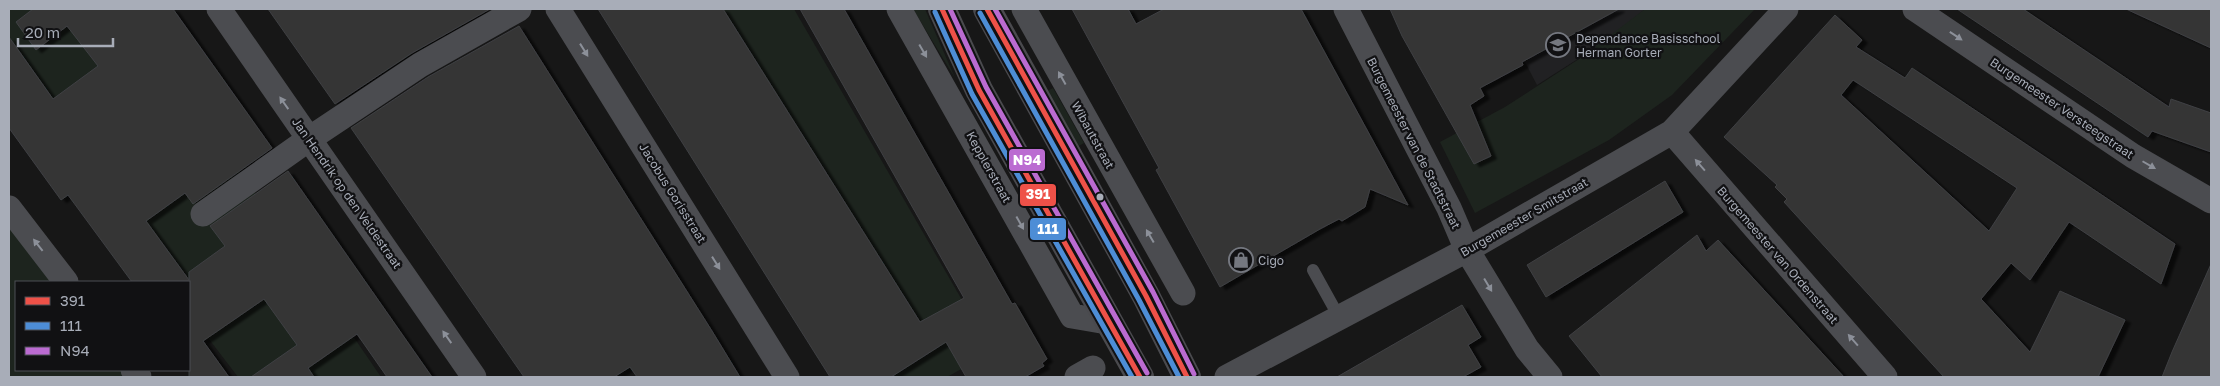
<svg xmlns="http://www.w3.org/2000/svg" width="2220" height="386" viewBox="0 0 2220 386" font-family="'Golos Text',sans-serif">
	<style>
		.built { fill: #212123 }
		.green { fill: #1d241e }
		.building { fill: #353536; stroke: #3f4043; fill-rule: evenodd; filter: url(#shadow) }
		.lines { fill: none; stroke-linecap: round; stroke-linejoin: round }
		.lane { stroke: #4b4c50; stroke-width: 12 }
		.street { stroke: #4b4c50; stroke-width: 25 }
		.secondary { stroke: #4a4a4e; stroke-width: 28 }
		.bus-1-casing { stroke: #111113; stroke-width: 9 }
		.bus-2-casing { stroke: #111113; stroke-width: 9 }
		.bus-3-casing { stroke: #111113; stroke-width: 9 }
		.bus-1 { stroke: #ee5148; stroke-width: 5 }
		.bus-2 { stroke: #4d8dd6; stroke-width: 5 }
		.bus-3 { stroke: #bb6bd1; stroke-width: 5 }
		.oneway { fill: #8c9099 }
		.bus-dot { fill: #a8adb8; stroke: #111113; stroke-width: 2 }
		.labels { text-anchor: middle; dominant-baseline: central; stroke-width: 4.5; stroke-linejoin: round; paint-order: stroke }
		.poi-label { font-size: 12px; fill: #a8adb8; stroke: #111113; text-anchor: start }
		.street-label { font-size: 12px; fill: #a8adb8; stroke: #111113 }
		.line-badge { stroke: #111113; stroke-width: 2 }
		.badge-label { font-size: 14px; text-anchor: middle; font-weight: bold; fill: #fff }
	</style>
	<defs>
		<filter id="shadow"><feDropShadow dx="5.5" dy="3" stdDeviation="1" flood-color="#0009"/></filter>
	</defs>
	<rect width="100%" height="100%" fill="#171717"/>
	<path class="built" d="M1497,9H1645L1609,39L1537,85Z"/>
	<path class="green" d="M9,9H121L253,190L381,377H238L189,313V282H166L9,77Z
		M645,9H794L992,352L947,377H862L873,370Z
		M913,9H925L955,78Z
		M1645,9H1755L1672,95L1609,140L1475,213L1440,142L1505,107L1579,59Z
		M1053,88L1084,143L1077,147L1043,93Z
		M9,216L59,282H16V370H126L132,377H9Z"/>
	<path class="building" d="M33,9H173L272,148L193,204L185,193L146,221L189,280V272L225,246L210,226L288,171L432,377H387L357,334L308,368L314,377H251L297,345L264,299L203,341L229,377H189V282H132L68,195L61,200L9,128V37L53,99L98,66L67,26L36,50L16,22Z
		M268,9H490L412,53L335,104Z
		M598,9H723L920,322L964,298L800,9H844L1012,304L1015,303L1047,359L1042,363L1044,366L1025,377H966L946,342L891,377H830Z
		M1072,9H1128L1136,24L1164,9H1301L1408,205L1370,189L1365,207L1342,221L1339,219L1320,229L1220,287L1156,170L1159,168Z
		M1390,9H1619L1522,62L1523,65L1480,88L1484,96L1470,105L1491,156L1474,164L1402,36Z
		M1957,9H2023L2169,107L2171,99L2211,113V152L2152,131L2148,137Z
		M2126,9H2211V48Z
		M1835,15L1862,40L1856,47L1905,78L1912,68L2175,244L2161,284L2069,222L2030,280L2011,263L1981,299L2030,352L2060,291L2125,320L2098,377H1944L1784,202L1787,199L1775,187L1777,185L1724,137ZM1853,80L2017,188L1989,231L1841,95Z
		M519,26L712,331L740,377H637L630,367L614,377H524L351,128L428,77Z
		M1665,181L1683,212L1546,297L1527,265Z
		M1697,235L1706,251L1718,240L1844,377H1602L1569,336Z
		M2211,264V377H2162L2172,352Z
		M1462,305L1481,337L1468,345L1481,367L1463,377H1337Z"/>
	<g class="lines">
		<path class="lane" d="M1313,270L1339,317"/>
		<path class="street" d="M219,9L474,377
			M558,9L787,377
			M899,9L1072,316L1107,322
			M1024,9L1183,293
			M1346,9L1449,208L1467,250L1527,349L1550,377
			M1915,9L2133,156L2211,201
			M1672,132L1885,377
			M9,208L66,282
			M203,214L309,139L420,65L519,9
			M133,370L139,377
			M1077,377L1093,368
			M1227,377L1467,250L1672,132L1786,9"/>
		<path class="secondary" d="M942,9L979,90L1140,377
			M987,9L1146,296L1187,377"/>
		<defs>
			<path id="bus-1" d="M942,9L979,90L1140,377
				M987,9L1146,296L1187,377"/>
			<path id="bus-2" d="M935,12L972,94L1132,377
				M980,13L1139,300L1179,377"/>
			<path id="bus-3" d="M950,9L986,87L1147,373
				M995,9L1153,292L1194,374"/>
		</defs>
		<use href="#bus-1" class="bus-1-casing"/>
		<use href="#bus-2" class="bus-2-casing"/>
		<use href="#bus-3" class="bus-3-casing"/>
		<use href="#bus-1" class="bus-1"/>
		<use href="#bus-2" class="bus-2"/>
		<use href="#bus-3" class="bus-3"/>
	</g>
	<defs><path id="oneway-solid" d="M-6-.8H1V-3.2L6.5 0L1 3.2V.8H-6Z" transform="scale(1.25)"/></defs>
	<g class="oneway">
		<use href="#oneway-solid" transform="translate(1956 36) rotate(34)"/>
		<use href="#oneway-solid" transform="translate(584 50) rotate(58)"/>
		<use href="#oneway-solid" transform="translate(923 51) rotate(60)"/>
		<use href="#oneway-solid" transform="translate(1062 78) rotate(-119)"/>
		<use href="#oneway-solid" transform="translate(284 103) rotate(-125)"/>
		<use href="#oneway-solid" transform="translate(1700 165) rotate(-131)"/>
		<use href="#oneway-solid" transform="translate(2149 165) rotate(30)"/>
		<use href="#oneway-solid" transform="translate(1020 223) rotate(61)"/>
		<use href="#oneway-solid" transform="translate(1150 236) rotate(-120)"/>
		<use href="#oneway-solid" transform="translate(38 245) rotate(-128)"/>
		<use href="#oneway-solid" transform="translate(716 263) rotate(58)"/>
		<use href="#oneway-solid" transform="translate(1488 285) rotate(59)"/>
		<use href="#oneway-solid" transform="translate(447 337) rotate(-125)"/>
		<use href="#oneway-solid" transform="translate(1853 340) rotate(-131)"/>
	</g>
	<defs>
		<symbol id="school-ring" viewBox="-11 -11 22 22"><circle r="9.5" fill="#111113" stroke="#757880" stroke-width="1.5"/><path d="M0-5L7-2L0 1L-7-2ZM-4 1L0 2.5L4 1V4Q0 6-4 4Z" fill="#757880"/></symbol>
		<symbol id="shop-ring" viewBox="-11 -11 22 22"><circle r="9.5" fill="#111113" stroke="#757880" stroke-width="1.5"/><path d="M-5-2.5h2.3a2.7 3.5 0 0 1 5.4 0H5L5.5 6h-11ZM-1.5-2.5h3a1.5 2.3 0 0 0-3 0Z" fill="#757880"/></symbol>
	</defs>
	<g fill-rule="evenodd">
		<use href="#school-ring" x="1544" y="31" width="28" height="28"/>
		<use href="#shop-ring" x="1227" y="246" width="28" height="28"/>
	</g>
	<circle class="bus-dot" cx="1100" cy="197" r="4.5"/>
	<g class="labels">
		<g class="poi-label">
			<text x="1576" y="38">Dependance Basisschool<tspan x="1576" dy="14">Herman Gorter</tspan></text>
			<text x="1258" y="260">Cigo</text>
		</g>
		<g class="street-label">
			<text transform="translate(2062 108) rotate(34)">Burgemeester Versteegstraat</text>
			<text transform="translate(1093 135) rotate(61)">Wibautstraat</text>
			<text transform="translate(1414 143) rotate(63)">Burgemeester van de Stadtstraat</text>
			<text transform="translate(989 167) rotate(61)">Kepplerstraat</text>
			<text transform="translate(347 193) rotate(55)">Jan Hendrik op den Veldestraat</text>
			<text transform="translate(673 193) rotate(58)">Jacobus Gorisstraat</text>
			<text transform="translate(1524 217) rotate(-30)">Burgemeester Smitstraat</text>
			<text transform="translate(1778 255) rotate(49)">Burgemeester van Ordenstraat</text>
		</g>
	</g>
	<g class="line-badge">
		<rect x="1008" y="148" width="38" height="24" rx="5" fill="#bb6bd1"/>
		<rect x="1019" y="183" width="38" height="24" rx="5" fill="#ee5148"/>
		<rect x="1029" y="217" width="38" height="24" rx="5" fill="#4d8dd6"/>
	</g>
	<g class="badge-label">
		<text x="1027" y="165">N94</text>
		<text x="1038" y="199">391</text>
		<text x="1048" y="234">111</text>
	</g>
	<rect width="2220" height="386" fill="none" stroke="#a8adb8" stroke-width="20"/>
	<rect x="15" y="281" width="175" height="90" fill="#111113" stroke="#4d4f55"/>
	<rect x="25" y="297" width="25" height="8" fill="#ee5148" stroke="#4d4f55"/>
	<text x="60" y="306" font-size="15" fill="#a8adb8">391</text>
	<rect x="25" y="322" width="25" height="8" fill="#4d8dd6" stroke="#4d4f55"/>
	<text x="60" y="331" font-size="15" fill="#a8adb8">111</text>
	<rect x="25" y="347" width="25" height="8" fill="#bb6bd1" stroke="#4d4f55"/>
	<text x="60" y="356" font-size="15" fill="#a8adb8">N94</text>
	<path d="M18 38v8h95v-8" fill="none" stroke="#a8adb8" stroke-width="2.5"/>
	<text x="25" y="38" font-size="15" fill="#a8adb8" stroke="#111113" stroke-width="4" paint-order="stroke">20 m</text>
</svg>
